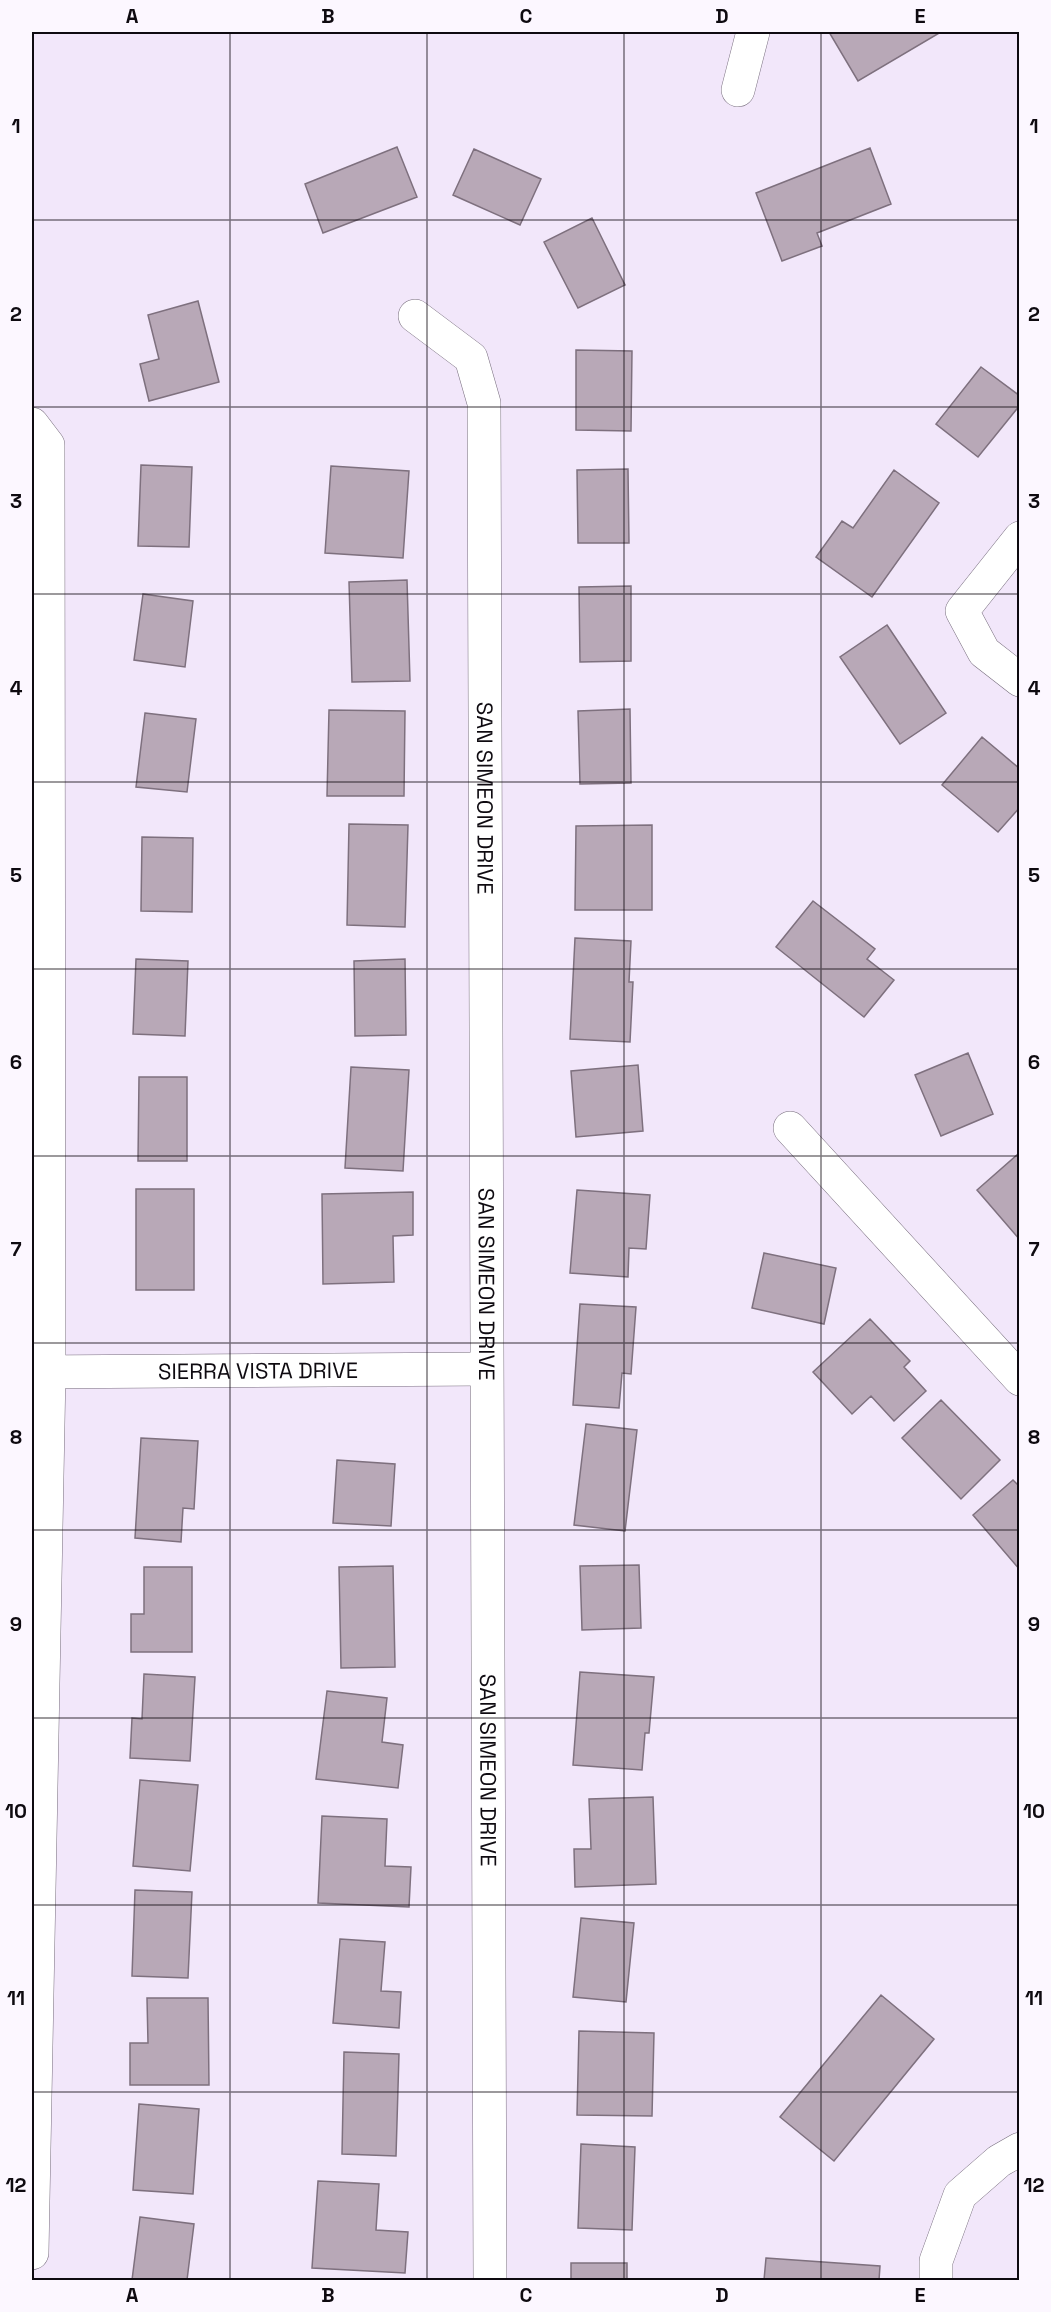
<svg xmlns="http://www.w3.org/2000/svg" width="1051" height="2312" viewBox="0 0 1051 2312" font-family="'Space Grotesk',sans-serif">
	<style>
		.building { fill: #b8a8b7; stroke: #7e707e; stroke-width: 1.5 }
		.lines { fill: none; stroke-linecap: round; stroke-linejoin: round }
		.street-casing { stroke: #786e7e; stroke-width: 34 }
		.street { stroke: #fff; stroke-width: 33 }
		.grid { fill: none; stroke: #0e0a10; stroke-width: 1.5; stroke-opacity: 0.55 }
		.labels { text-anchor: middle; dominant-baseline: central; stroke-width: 4.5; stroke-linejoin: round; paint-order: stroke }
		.street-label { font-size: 22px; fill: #0e0a10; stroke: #fcf7ff }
		.neatline { fill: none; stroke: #0e0a10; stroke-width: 2 }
		.grid-label { font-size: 20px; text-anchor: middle; font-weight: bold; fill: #0e0a10 }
	</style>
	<rect width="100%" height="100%" fill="#f2e7fa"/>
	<path class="building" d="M829,32H941L858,81Z
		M397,147L417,197L323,233L305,184Z
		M870,148L891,204L817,233L822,246L782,261L756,193Z
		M474,149L541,179L520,225L453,195Z
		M592,218L625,285L578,308L544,242Z
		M198,301L219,382L149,401L140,364L159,359L148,315Z
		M576,350L632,351L631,431L576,430Z
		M981,367L1020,396V405L978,457L936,424Z
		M141,465L192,467L189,547L138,546Z
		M331,466L409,471L403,558L325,553Z
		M628,469L629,543H578L577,470Z
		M894,470L939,503L872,597L816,557L842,521L853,528Z
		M407,580L410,681L352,682L349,582Z
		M631,586V661L580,662L579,587Z
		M143,594L193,601L185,667L134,660Z
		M887,625L946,713L900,744L840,657Z
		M630,709L631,783L580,784L578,711Z
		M329,710L405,711L404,796H327Z
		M145,713L196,719L187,792L136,787Z
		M982,737L1020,769V807L998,832L942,785Z
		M349,824L408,825L405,927L347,925Z
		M652,825V910H575L576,826Z
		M142,837L193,838L192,912L141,911Z
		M813,901L875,949L867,959L894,980L864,1017L776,947Z
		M575,938L631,941L629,982H633L630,1042L570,1039Z
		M136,959L188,961L185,1036L133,1034Z
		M405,959L406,1035L355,1036L354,961Z
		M968,1053L993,1114L941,1136L915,1075Z
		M638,1065L643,1131L576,1137L571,1071Z
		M351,1067L409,1070L403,1171L345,1168Z
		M139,1077H187V1161H138Z
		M1018,1154L1020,1156V1240L977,1190Z
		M136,1189H194V1290H136Z
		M577,1190L650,1195L646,1249L629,1248L628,1277L570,1273Z
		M413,1192V1235L393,1236L394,1282L323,1284L322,1194Z
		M764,1253L836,1268L824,1324L752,1308Z
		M580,1304L636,1307L631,1374L622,1373L619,1408L573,1405Z
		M870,1319L910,1361L904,1367L926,1391L894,1421L871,1396L852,1414L813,1372Z
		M941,1400L1000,1460L961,1499L902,1438Z
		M586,1424L637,1430L625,1531L574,1525Z
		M141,1438L198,1441L194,1509L183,1508L181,1542L135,1538Z
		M337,1460L395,1464L391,1526L333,1523Z
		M1013,1480L1020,1487V1570L973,1515Z
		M639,1565L641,1628L582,1630L580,1566Z
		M393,1566L395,1667L341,1668L339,1567Z
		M144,1567H192V1652H131V1614H144Z
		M580,1672L654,1677L649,1733H645L642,1770L573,1765Z
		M144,1674L195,1677L190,1761L130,1758L132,1718L142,1719Z
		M327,1691L387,1698L382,1742L403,1745L398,1788L316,1779Z
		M140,1780L198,1785L190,1871L133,1866Z
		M653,1797L656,1884L575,1887L574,1849H591L589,1799Z
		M322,1816L387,1819L385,1866L411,1867L409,1907L318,1903Z
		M135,1890L192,1892L188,1978L132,1976Z
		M581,1918L634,1923L626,2002L573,1997Z
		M340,1939L385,1942L381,1991L401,1992L399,2028L333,2023Z
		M881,1995L934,2039L834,2161L780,2117Z
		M147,1998H208L209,2085H130V2043H148Z
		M579,2031L654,2033L652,2116L577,2115Z
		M344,2052L399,2054L396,2156L342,2154Z
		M139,2104L199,2109L193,2194L133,2190Z
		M581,2144L635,2147L632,2230L578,2228Z
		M318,2181L379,2184L376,2230L408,2232L405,2273L312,2268Z
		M140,2217L194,2224L187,2280H132Z
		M766,2258L880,2266L879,2280H764Z
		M571,2263H627V2280H571Z"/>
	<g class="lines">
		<defs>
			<g id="street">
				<path d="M738,90L753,32"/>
				<path id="s1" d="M415,316L471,358L484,403L490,2280"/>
				<path d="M32,424L48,445L49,1373L32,2253"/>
				<path d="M1020,538L962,611L984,652L1020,680"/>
				<path d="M790,1128L1020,1379"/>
				<path id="s2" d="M32,1372L486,1369"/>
				<path d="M936,2280V2261L960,2195L999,2161L1020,2149"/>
			</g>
		</defs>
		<use href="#street" class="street-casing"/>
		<use href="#street" class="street"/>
	</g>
	<path class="grid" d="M230,32V2280M427,32V2280M624,32V2280M821,32V2280M32,220H1020M32,407H1020M32,594H1020M32,782H1020M32,969H1020M32,1156H1020M32,1343H1020M32,1530H1020M32,1718H1020M32,1905H1020M32,2092H1020"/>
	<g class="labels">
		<g class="street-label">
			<text stroke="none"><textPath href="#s1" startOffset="512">SAN SIMEON DRIVE</textPath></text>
			<text stroke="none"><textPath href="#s1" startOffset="998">SAN SIMEON DRIVE</textPath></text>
			<text stroke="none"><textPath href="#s2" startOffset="226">SIERRA VISTA DRIVE</textPath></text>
			<text stroke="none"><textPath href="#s1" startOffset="1484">SAN SIMEON DRIVE</textPath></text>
		</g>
	</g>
	<rect width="1051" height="2312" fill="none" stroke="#fcf7ff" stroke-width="66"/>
	<rect x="33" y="33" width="985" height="2246" class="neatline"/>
	<g class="grid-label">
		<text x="132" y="23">A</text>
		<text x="328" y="23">B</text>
		<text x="526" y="23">C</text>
		<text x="722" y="23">D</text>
		<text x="920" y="23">E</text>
		<text x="16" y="133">1</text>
		<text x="1034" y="133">1</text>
		<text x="16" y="321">2</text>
		<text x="1034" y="321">2</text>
		<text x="16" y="508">3</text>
		<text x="1034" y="508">3</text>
		<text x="16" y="695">4</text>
		<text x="1034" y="695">4</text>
		<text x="16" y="882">5</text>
		<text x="1034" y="882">5</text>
		<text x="16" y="1069">6</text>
		<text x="1034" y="1069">6</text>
		<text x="16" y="1256">7</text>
		<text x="1034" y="1256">7</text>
		<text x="16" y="1444">8</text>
		<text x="1034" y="1444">8</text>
		<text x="16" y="1631">9</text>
		<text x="1034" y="1631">9</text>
		<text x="16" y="1818">10</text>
		<text x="1034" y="1818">10</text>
		<text x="16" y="2005">11</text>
		<text x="1034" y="2005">11</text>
		<text x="16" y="2192">12</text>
		<text x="1034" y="2192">12</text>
		<text x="132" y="2302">A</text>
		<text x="328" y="2302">B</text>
		<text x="526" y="2302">C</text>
		<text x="722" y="2302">D</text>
		<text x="920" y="2302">E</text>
	</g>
</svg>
